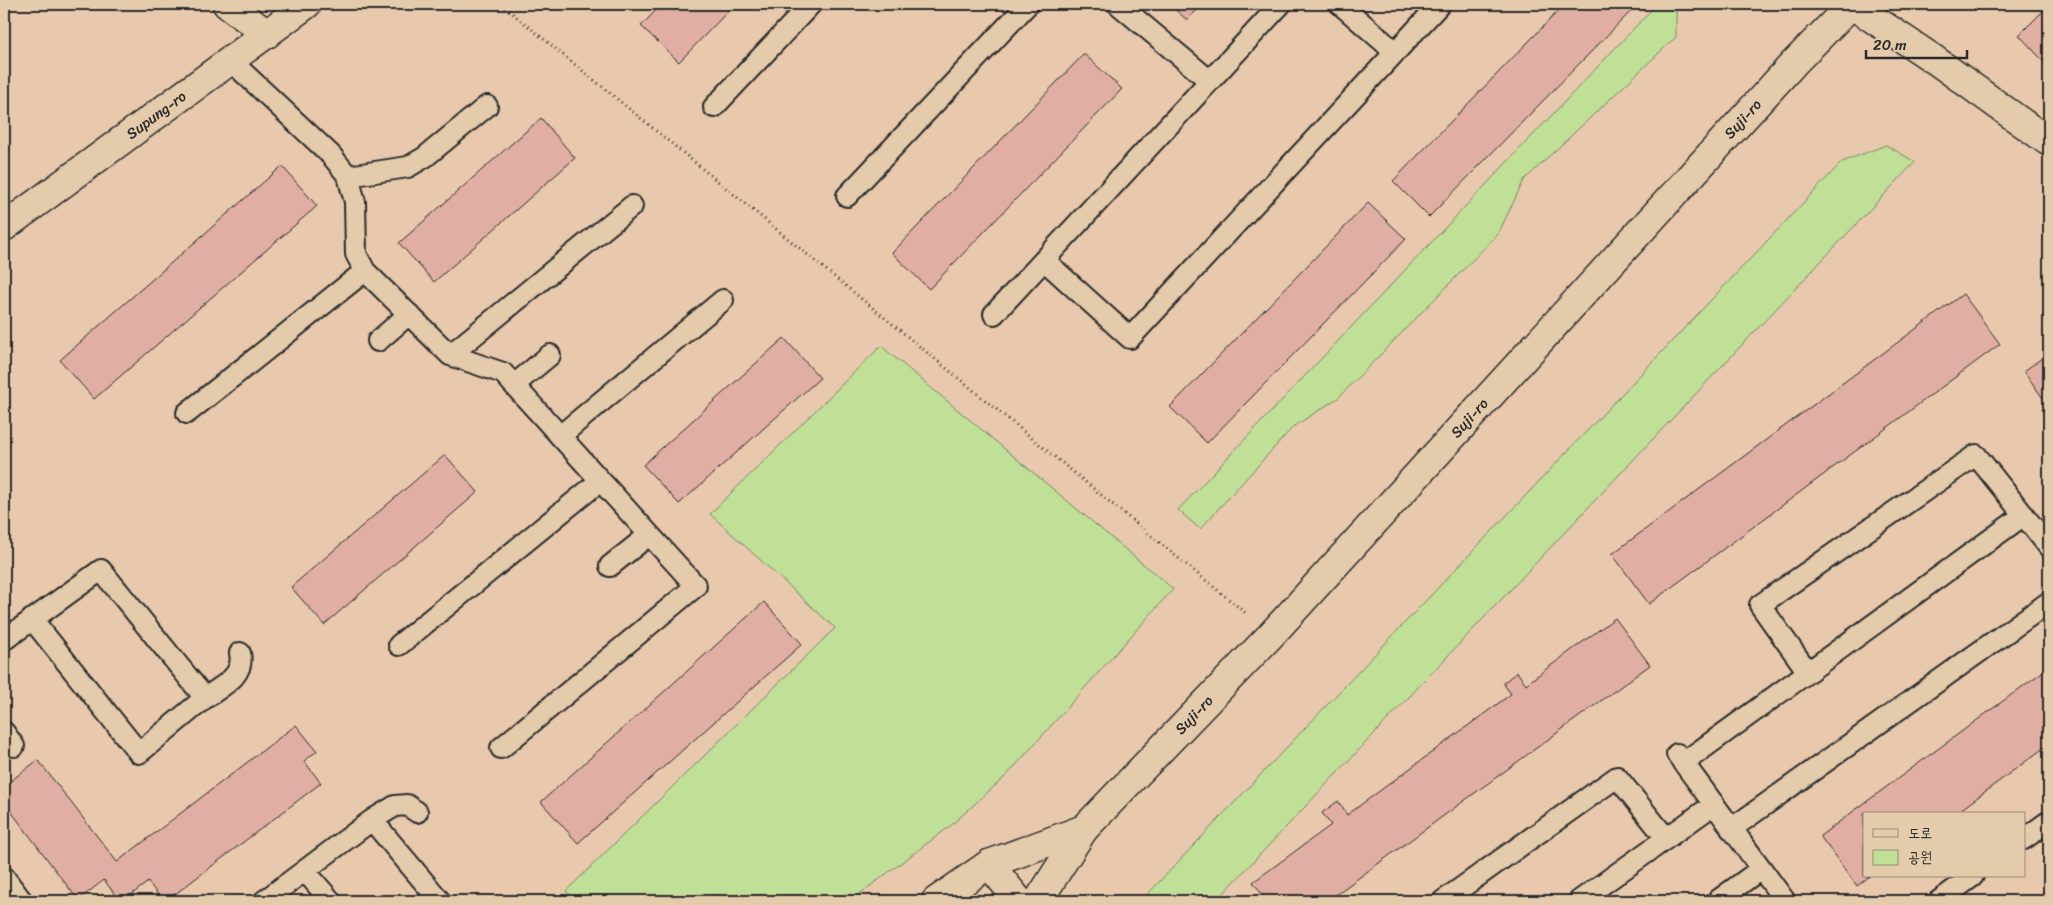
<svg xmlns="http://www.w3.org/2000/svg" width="2053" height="905" viewBox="0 0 2053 905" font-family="Sriracha,'Poor Story',sans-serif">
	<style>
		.green { fill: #c0e098; stroke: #768662 }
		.building { fill: #e1aea4; stroke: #2b2b2b }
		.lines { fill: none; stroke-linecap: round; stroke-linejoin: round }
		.lane-casing { stroke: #2b2b2b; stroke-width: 24 }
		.street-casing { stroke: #2b2b2b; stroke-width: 31 }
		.secondary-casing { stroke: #2b2b2b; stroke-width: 31 }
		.path { stroke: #2b2b2b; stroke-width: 3; stroke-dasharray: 1 4; stroke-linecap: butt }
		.lane { stroke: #e3cbab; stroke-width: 20 }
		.street { stroke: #e3cbab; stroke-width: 28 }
		.secondary { stroke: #e3cbab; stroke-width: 28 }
		.labels { text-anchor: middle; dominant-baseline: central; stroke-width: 4; stroke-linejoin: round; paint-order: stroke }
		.street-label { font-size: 15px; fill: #2b2b2b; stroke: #e3cbab }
	</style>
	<rect width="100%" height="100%" fill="#e8c9ad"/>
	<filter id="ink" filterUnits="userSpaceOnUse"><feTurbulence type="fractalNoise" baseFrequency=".02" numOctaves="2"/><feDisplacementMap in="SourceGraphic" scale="10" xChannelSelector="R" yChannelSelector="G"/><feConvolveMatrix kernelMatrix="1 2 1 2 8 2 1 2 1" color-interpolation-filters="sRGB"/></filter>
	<g filter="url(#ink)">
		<path class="green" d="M1657,4H1668L1676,10V37L1524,180L1498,234L1338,398L1293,427L1200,529L1178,510Z
			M1886,145L1915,162L1216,901H1141L1842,162Z
			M881,346L1173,589L1007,775L949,827L850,901H576L566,891L835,628L710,514Z"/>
		<path class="building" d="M662,4H735L679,62L641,26Z
			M1169,4H1203L1187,20Z
			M1565,4H1630L1634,8L1429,217L1393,181Z
			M2049,5V67L2019,35Z
			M1084,54L1122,89L929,289L892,253Z
			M541,118L575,158L434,282L399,243Z
			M282,166L317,206L94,399L60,360Z
			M1368,203L1406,239L1207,443L1170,407Z
			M1963,294L2000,344L1649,604L1612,554Z
			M784,338L820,378L679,504L643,465Z
			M2049,353V407L2024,371Z
			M445,455L478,492L324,625L291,587Z
			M764,602L802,644L578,843L541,802Z
			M1615,618L1650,665L1327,901H1267L1253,882L1331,825L1322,813L1338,801L1347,815L1511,694L1503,683L1517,672L1526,684Z
			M2049,667V744L1955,814H1864V876H1870L1857,886L1820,836Z
			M296,725L317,751L304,761L321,783L166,901H163L148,882L123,901H120L104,880L78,900L4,802V786L38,760L117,862Z"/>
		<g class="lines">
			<defs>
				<path id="lane" d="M1118,4L1210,81
					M1340,4L1395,52
					M231,61L331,155L348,176L355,202L356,254L365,271L450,355L503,373L696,586L501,748
					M714,107L811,4
					M348,176L408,167L425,157L487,106
					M847,196L1028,4
					M1044,260L1130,338L1440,4
					M994,314L1281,4
					M378,341L409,314
					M450,355L632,206
					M514,385L550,355
					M187,413L365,271
					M560,436L723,300
					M610,566L649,535
					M4,640L101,570L205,698L139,753L32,619
					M399,645L600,481
					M1808,672L1760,605L1976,455L2049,547
					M205,698C222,686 245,676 240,653
					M4,732L14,746
					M1677,754L1785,901
					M1683,763L2024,515
					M372,820L395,806L407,805L417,812
					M1731,829L2049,602
					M2024,839L2049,821
					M305,871L331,901
					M4,877L22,901
					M264,901L372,820L440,901
					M1443,901L1617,777L1666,838
					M1579,901L1713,805
					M1717,901L1761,869
					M1939,901L1973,876"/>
				<path id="street" d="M227,4L267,34"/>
				<g id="secondary">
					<path d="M1851,4L1935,60L2049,142"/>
					<path id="s1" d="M4,227L307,4"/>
					<path d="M989,864L1019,901"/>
					<path d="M936,901L989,864L1084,829"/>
					<path id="s2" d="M1038,901L1084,829L1271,635L1794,63L1852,4"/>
				</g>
			</defs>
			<use href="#lane" class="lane-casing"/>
			<use href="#street" class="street-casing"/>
			<use href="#secondary" class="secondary-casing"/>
			<path class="path" d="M501,4L1248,615"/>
			<use href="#lane" class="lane"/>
			<use href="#street" class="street"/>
			<use href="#secondary" class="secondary"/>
		</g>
	</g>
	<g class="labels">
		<g class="street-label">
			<text stroke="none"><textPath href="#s1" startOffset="189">Supung-ro</textPath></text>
			<text stroke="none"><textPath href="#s2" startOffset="1054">Suji-ro</textPath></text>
			<text stroke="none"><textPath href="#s2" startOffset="649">Suji-ro</textPath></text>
			<text stroke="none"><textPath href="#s2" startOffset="244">Suji-ro</textPath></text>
		</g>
	</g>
	<rect width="2053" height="905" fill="none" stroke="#e3cbab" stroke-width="20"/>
	<rect x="10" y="10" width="2033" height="885" fill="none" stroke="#2b2b2b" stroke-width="2" filter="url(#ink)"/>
	<rect x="1863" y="812" width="162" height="65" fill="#e3cbab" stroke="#998b78"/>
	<rect x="1873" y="829" width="25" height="8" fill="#e3cbab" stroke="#998b78"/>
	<text x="1908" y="838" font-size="15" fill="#2b2b2b">도로</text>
	<rect x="1873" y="850" width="25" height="15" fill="#c0e098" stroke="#998b78"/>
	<text x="1908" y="862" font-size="15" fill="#2b2b2b">공원</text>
	<path d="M1866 50v8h101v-8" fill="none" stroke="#2b2b2b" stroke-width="2.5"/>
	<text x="1873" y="50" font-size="15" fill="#2b2b2b" stroke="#e3cbab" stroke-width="4" paint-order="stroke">20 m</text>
</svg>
